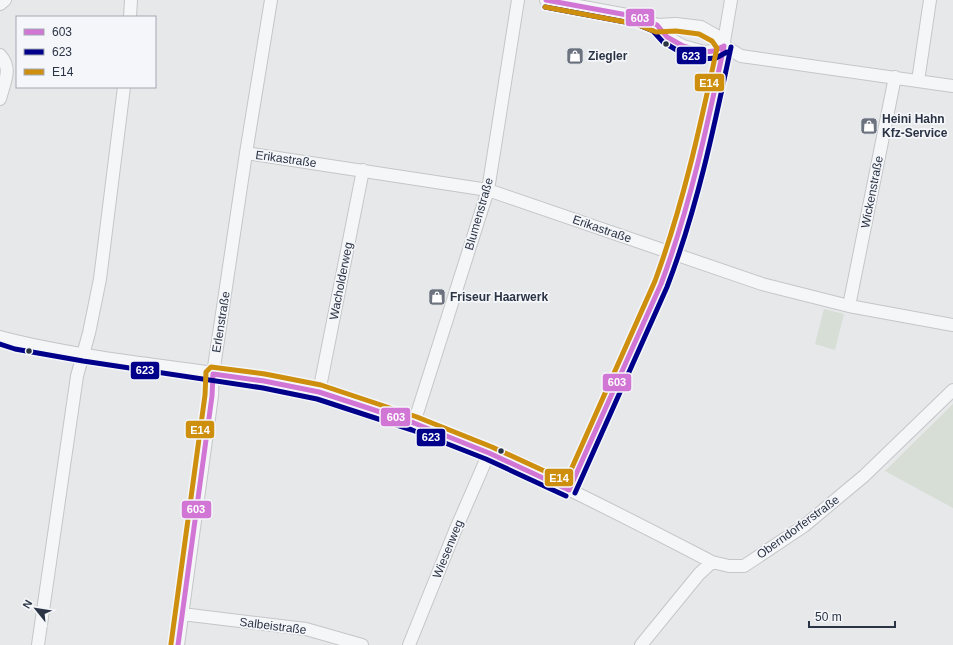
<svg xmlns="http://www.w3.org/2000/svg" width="953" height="645" viewBox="0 0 953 645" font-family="Arial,sans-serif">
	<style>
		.green { fill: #d6ded6 }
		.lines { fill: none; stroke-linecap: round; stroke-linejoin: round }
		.minor-casing { stroke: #c4c6c8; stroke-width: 14 }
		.minor { stroke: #f5f6f7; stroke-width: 12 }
		.bus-1-casing { stroke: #f4f6f9; stroke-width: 8 }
		.bus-2-casing { stroke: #f4f6f9; stroke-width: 8 }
		.bus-3-casing { stroke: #f4f6f9; stroke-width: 8 }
		.bus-1 { stroke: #d176d5; stroke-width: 5 }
		.bus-2 { stroke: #00008b; stroke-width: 5 }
		.bus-3 { stroke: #ce8f0e; stroke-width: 5 }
		.bus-dot { fill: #2b3445; stroke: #f4f6f9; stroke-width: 1.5 }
		.labels { text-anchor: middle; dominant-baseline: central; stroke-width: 3.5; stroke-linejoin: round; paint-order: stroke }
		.poi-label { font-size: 12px; font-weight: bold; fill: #2b3445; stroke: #f4f6f9; text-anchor: start }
		.street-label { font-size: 12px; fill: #2b3445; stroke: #f4f6f9 }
		.line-badge { stroke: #f4f6f9; stroke-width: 1.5 }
		.badge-label { font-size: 11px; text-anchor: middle; font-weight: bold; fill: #fff }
	</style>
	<rect width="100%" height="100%" fill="#e6e8ea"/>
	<path class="green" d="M824,309L844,314L835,350L815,344Z
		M953,404V508L885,471Z"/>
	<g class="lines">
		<defs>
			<path id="minor" d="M546,0L638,17L657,25L676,24L701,27L717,36L724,46L741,56L953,86
				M0,4L5,0
				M130,17L131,0
				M657,25L667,37L683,46L704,52L714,51L724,46
				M0,55C13,69 4,82 0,99
				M918,81L930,0
				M246,153L488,190L762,284L849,306L953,325
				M849,306L895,77
				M0,337C36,347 74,353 111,359C180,369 249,376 317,392C338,396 358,405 378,411C495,449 604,506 712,562L729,566H744L804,526L864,476L953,390
				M319,392L363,170
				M414,423L488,190L518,0
				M569,490L661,284C673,255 681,225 690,194C707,130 721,65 731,0
				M182,614L306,629L362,645
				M38,645L77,376L89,333L100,279L124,87
				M178,645L212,396L213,374L246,153L271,0
				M409,645L455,531L489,453
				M641,645L699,574L712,562"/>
		</defs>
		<use href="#minor" class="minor-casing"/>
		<use href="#minor" class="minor"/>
		<defs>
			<path id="bus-1" d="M546,0L638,17L657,25L667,37L683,46L704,52L714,51L724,46
				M213,374L264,381L319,392L414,423L489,453L569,490
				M569,490L661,284C690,207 707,127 724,46
				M178,645L212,396L213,374"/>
			<path id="bus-2" d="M545,7L636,24L653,31L663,42L680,52L702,59L716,58L727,52
				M0,344L15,349L83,361L263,388L317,399L412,430L486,459L566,496
				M575,493L667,287C697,209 714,128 731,47"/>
			<path id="bus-3" d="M171,644L205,395L206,372L211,367L265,374L321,385L417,417L492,447L566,481L655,281C683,205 700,127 717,48L712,41L699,34L676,31L656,32L636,24L545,7"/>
		</defs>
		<use href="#bus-1" class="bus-1-casing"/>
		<use href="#bus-2" class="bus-2-casing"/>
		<use href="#bus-3" class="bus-3-casing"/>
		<use href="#bus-1" class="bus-1"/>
		<use href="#bus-2" class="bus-2"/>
		<use href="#bus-3" class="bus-3"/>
	</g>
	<defs>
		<symbol id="shop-square" viewBox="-11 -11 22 22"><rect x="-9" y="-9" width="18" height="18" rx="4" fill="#6c737f" stroke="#f4f6f9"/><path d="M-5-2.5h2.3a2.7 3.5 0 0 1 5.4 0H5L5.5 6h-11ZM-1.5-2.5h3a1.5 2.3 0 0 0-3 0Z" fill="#fff"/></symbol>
	</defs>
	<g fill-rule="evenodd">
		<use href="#shop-square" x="565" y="46" width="20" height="20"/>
		<use href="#shop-square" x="859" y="116" width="20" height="20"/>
		<use href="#shop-square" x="427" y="287" width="20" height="20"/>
	</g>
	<g class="bus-dot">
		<circle cx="666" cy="44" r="3.5"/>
		<circle cx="29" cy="351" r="3.5"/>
		<circle cx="501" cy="451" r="3.5"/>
	</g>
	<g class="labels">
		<g class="poi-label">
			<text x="588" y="56">Ziegler</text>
			<text x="882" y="119">Heini Hahn<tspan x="882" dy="14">Kfz-Service</tspan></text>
			<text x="450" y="297">Friseur Haarwerk</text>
		</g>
		<g class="street-label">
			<text transform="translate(286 159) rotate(8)">Erikastraße</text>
			<text transform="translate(872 192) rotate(-79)">Wickenstraße</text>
			<text transform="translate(479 214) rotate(-74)">Blumenstraße</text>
			<text transform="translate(602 229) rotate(19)">Erikastraße</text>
			<text transform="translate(341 281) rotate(-79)">Wacholderweg</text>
			<text transform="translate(221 322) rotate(-81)">Erlenstraße</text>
			<text transform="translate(798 527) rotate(-36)">Oberndorferstraße</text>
			<text transform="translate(448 549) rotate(-68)">Wiesenweg</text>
			<text transform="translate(273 626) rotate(7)">Salbeistraße</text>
		</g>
	</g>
	<g class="line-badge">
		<rect x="625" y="8" width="30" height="19" rx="4" fill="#d176d5"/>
		<rect x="676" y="46" width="31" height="19" rx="4" fill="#00008b"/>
		<rect x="694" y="73" width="31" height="19" rx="4" fill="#ce8f0e"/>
		<rect x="130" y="361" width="30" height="19" rx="4" fill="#00008b"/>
		<rect x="602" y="373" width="30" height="19" rx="4" fill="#d176d5"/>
		<rect x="380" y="407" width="31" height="20" rx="4" fill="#d176d5"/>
		<rect x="185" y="420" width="30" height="19" rx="4" fill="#ce8f0e"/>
		<rect x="416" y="428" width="30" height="19" rx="4" fill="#00008b"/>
		<rect x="544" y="468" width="30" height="19" rx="4" fill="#ce8f0e"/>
		<rect x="181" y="500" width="31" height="19" rx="4" fill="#d176d5"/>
	</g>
	<g class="badge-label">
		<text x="640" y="22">603</text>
		<text x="691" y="60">623</text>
		<text x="709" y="87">E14</text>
		<text x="145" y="374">623</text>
		<text x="617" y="386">603</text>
		<text x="396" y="421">603</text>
		<text x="200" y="434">E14</text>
		<text x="431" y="441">623</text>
		<text x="559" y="482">E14</text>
		<text x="196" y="513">603</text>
	</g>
	<rect x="16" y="16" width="140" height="72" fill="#f4f6f9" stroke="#a4a8b1"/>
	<rect x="24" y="29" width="20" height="6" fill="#d176d5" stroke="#a4a8b1"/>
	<text x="52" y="36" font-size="12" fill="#2b3445">603</text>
	<rect x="24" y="49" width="20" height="6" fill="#00008b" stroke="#a4a8b1"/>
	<text x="52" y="56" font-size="12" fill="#2b3445">623</text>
	<rect x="24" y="69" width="20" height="6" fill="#ce8f0e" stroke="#a4a8b1"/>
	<text x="52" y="76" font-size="12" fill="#2b3445">E14</text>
	<g transform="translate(36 609) rotate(300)" stroke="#f4f6f9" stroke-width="3" paint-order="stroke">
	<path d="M0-3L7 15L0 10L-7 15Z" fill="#2b3445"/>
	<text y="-6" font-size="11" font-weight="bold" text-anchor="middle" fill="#2b3445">N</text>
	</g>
	<path d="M809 621v6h86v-6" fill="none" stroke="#2b3445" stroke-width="2"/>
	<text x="815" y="621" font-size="12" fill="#2b3445" stroke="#f4f6f9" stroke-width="3" paint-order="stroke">50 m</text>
</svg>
